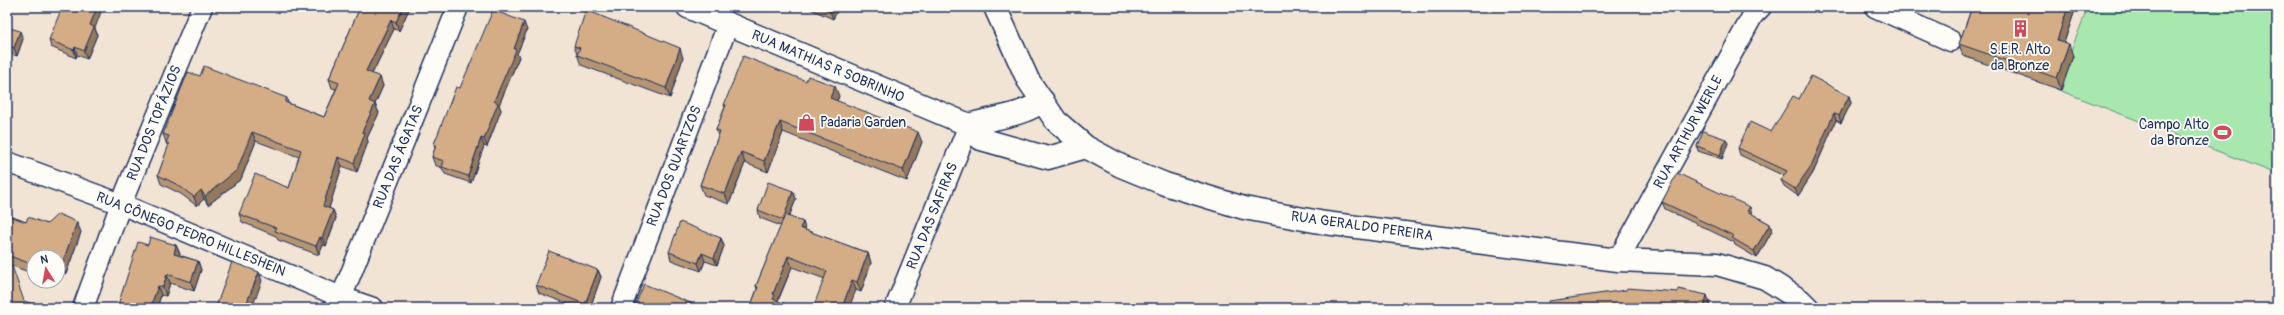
<svg xmlns="http://www.w3.org/2000/svg" width="2284" height="315" viewBox="0 0 2284 315" font-family="Pangolin,sans-serif">
	<style>
		.green { fill: #a8e7ae; stroke: #628b86 }
		.lines { fill: none; stroke-linecap: round; stroke-linejoin: round }
		.minor-casing { stroke: #1b2f5e; stroke-width: 23 }
		.secondary-casing { stroke: #1b2f5e; stroke-width: 25 }
		.minor { stroke: #fdfcf7; stroke-width: 20 }
		.secondary { stroke: #fdfcf7; stroke-width: 22 }
		.wall { fill: #b69573; stroke: #1b2f5e }
		.shaded-wall { fill: #94795e; stroke: #1b2f5e }
		.building { fill: #d4ad86; stroke: #1b2f5e }
		.labels { text-anchor: middle; dominant-baseline: central; stroke-width: 3.5; stroke-linejoin: round; paint-order: stroke }
		.poi-label { font-size: 14px; fill: #1b2f5e; stroke: #fdfcf7 }
		.street-label { font-size: 14px; fill: #1b2f5e; stroke: #fdfcf7 }
	</style>
	<rect width="100%" height="100%" fill="#f1e4d5"/>
	<filter id="ink" filterUnits="userSpaceOnUse"><feTurbulence type="fractalNoise" baseFrequency=".025" numOctaves="2"/><feDisplacementMap in="SourceGraphic" scale="8" xChannelSelector="R" yChannelSelector="G"/><feConvolveMatrix kernelMatrix="1 2 1 2 8 2 1 2 1" color-interpolation-filters="sRGB"/></filter>
	<g filter="url(#ink)">
		<path class="green" d="M2088,7H2277V174L2056,89Z"/>
		<g class="lines">
			<defs>
				<path id="minor" d="M1875,7L1951,41
					M7,162L121,204L341,297L373,308
					M1618,260L1753,15L1761,7
					M83,308L121,204L202,7
					M337,308L458,7
					M621,308L728,24
					M895,308L969,125"/>
				<path id="secondary" d="M688,7L969,125L981,139L1048,158L1086,147
					M995,7L1028,80L1056,121L1086,147L1121,166L1165,184L1244,208L1325,223L1618,260L1717,264L1765,278L1800,300L1808,308
					M969,125C995,117 1019,117 1043,101"/>
			</defs>
			<use href="#minor" class="minor-casing"/>
			<use href="#secondary" class="secondary-casing"/>
			<use href="#minor" class="minor"/>
			<use href="#secondary" class="secondary"/>
		</g>
		<path class="wall" d="M355,7H410L399,31L394,29L372,74L380,77L383,86L375,104L379,113L367,138L368,142L357,172L342,166L329,208L333,210L336,218L326,246L323,245L319,255L278,240L276,236L242,222L239,214L289,188L299,157L256,141L241,179L208,205L204,199L197,206L181,194L161,184L158,175L168,148L163,134L200,76L287,98L288,103L324,117L336,89L332,88L329,79L359,10L358,9Z
			M806,7H839L833,19Z
			M1972,7H2076L2064,43L2073,56L2061,90L1963,56L1959,44Z
			M7,27L23,39L17,56L11,54L7,66Z
			M95,28L97,35L87,59L77,55L76,58L51,47L49,40Z
			M527,30L517,54L519,57L499,105L501,110L487,147L484,146L471,183L445,174L442,168L435,165L432,157L435,148L434,144L460,88Z
			M574,46L683,58L670,98L581,65Z
			M839,96L837,101L922,142L907,181L783,132L768,172L745,163L729,204L704,195L700,185L718,136L716,130L725,107L724,105Z
			M1849,96L1851,103L1841,123L1836,120L1813,173L1798,196L1784,186L1781,180L1784,176L1740,155L1738,148L1771,132L1799,99Z
			M1728,143L1722,159L1698,151L1697,146Z
			M793,191L796,199L789,217L803,222L805,230L868,253L871,263L861,292L792,267L778,301L750,308L757,289L756,286L781,226L760,218L758,210Z
			M1662,202L1752,214L1770,224L1772,231L1757,258L1735,245L1734,242L1665,209Z
			M7,215L26,222L47,224L81,232L66,274L58,272V257H34V274L7,264Z
			M721,238L724,246L717,265L705,261L701,271L671,260L669,252Z
			M148,245H176L180,254L179,255L198,261L201,270L194,291L170,283L166,296L161,295L157,308H117Z
			M598,270L601,277L590,308H579L539,293L536,285Z"/>
		<path class="shaded-wall" d="M97,7H103L95,28L97,35L87,59L84,51L90,25Z
			M403,7H410L399,31L396,22Z
			M832,7H839L833,19L830,11Z
			M2068,7H2076L2061,51L2057,40Z
			M391,20L394,29L369,80L366,71Z
			M524,22L527,30L517,54L519,57L499,105L501,110L487,147L484,139L494,101L514,49Z
			M20,31L23,39L17,56L14,48Z
			M2069,44L2073,56L2061,90L2057,78Z
			M8,46L11,54L7,66V50Z
			M75,47L77,55L76,58L74,50Z
			M680,48L683,58L670,98L666,88Z
			M380,77L383,86L372,110L369,101Z
			M835,86L839,96L834,108L830,98Z
			M1849,96L1851,103L1841,123L1839,116Z
			M375,104L379,113L367,138L368,142L357,172L354,163L362,132Z
			M1834,113L1836,120L1813,173L1798,196L1795,189Z
			M780,122L783,132L768,172L764,161Z
			M252,132L256,141L241,179L208,205L205,196Z
			M918,132L922,142L907,181L903,170Z
			M481,138L484,146L471,183L468,176Z
			M1726,139L1728,143L1722,159L1720,155Z
			M741,152L745,163L729,204L725,194Z
			M338,157L342,166L327,215L323,206Z
			M201,190L204,199L197,206L194,197Z
			M793,191L796,199L785,227L783,220Z
			M1750,207L1752,214L1747,211Z
			M333,210L336,218L326,246L322,238Z
			M77,222L81,232L66,274L62,264Z
			M803,222L806,232L800,228Z
			M1770,224L1772,231L1757,258L1754,251Z
			M320,237L323,245L319,255L316,246Z
			M721,238L724,246L717,265L714,258Z
			M176,245L180,254L177,262L174,254Z
			M702,253L705,261L701,271L698,263Z
			M868,253L871,263L861,292L857,282Z
			M788,256L792,267L777,302L773,299V294Z
			M198,261L201,270L194,291L191,282Z
			M598,270L601,277L590,308H587L585,304Z
			M259,272L262,281L252,308L247,302Z
			M167,274L170,283L166,296L163,287Z
			M852,280L856,290L849,308H842Z
			M158,286L161,295L157,308H150Z
			M1707,295L1710,304L1709,308H1704Z"/>
		<path class="building" d="M62,7H97L90,25L94,27L84,51L75,47L74,50L49,40Z
			M360,7H403L396,22L391,20L366,71L380,77L369,101L375,104L362,132L365,133L354,163L338,157L323,206L333,210L322,238L320,237L316,246L275,231L276,228L239,214L255,174L289,188L301,150L252,132L237,170L205,196L201,190L194,197L178,185L158,175L169,144L166,143L169,136L163,134L188,72L200,76L204,66L287,98L285,102L324,117L339,83L329,79Z
			M820,7H832L830,11Z
			M1972,7H2068L2057,40L2069,44L2057,78L1959,44Z
			M493,10L524,22L514,49L516,50L494,101L498,103L484,139L481,138L468,176L442,167L444,161L432,157L436,145L434,144L456,87L460,88Z
			M586,10L680,48L666,88L577,55L580,48L574,46Z
			M7,27L20,31L14,48L8,46L7,50Z
			M743,56L806,81L808,76L835,86L830,98L918,132L903,170L780,122L764,161L741,152L725,194L700,185L720,131L716,130L726,105H724Z
			M1811,76L1849,96L1839,116L1834,113L1811,166L1795,189L1781,180L1787,171L1738,148L1750,122L1771,132L1793,96L1799,99Z
			M1703,131L1726,139L1720,155L1697,146Z
			M1677,173L1750,207L1747,211L1770,224L1754,251L1732,238L1734,236L1662,202Z
			M768,182L793,191L783,220L758,210Z
			M58,214L77,222L62,264L58,263V257H40L38,256V257H34V265L7,255V215L26,222L28,217L47,224Z
			M785,215L803,222L800,228L868,253L857,282L852,280L842,308H813L827,271L788,256L773,294L775,295L773,299L796,308H750L758,287L756,286Z
			M680,222L721,238L714,258L702,253L698,263L669,252Z
			M150,237L176,245L174,254L198,261L191,282L167,274L163,287L158,286L150,308H117L138,242L148,245Z
			M549,251L598,270L585,304L536,285Z
			M232,262L259,272L247,302L263,308H209L210,305L216,307Z
			M12,266L24,301L40,306L39,308H7V268Z
			M644,284L703,308H634Z
			M1627,288L1678,292V289L1707,295L1704,308H1550L1549,301L1626,290Z"/>
	</g>
	<defs>
		<symbol id="building-bare" viewBox="-9 -9 18 18"><path d="M-4-6H4V6H1V3H-1V6H-4ZM-2.5-4.3h1.7v1.8h-1.7ZM.8-4.3h1.7v1.8H.8ZM-2.5-1h1.7V.8h-1.7ZM.8-1h1.7V.8H.8Z" fill="#d1495b" stroke="#fdfcf7" stroke-width="2.5" paint-order="stroke"/></symbol>
		<symbol id="shop-bare" viewBox="-9 -9 18 18"><path d="M-5-2.5h2.3a2.7 3.5 0 0 1 5.4 0H5L5.5 6h-11ZM-1.5-2.5h3a1.5 2.3 0 0 0-3 0Z" fill="#d1495b" stroke="#fdfcf7" stroke-width="2.5" paint-order="stroke"/></symbol>
		<symbol id="stadium-bare" viewBox="-9 -9 18 18"><path d="M0-5a6.5 5 0 1 0 0 10a6.5 5 0 1 0 0-10ZM-3.5-1.8h7v3.6h-7Z" fill="#d1495b" stroke="#fdfcf7" stroke-width="2.5" paint-order="stroke"/></symbol>
	</defs>
	<g fill-rule="evenodd">
		<use href="#building-bare" x="2008" y="16" width="25" height="25"/>
		<use href="#shop-bare" x="794" y="110" width="25" height="25"/>
		<use href="#stadium-bare" x="2210" y="120" width="25" height="25"/>
	</g>
	<g class="labels">
		<g class="poi-label">
			<text x="2020" y="49">S.E.R. Alto<tspan x="2020" dy="16">da Bronze</tspan></text>
			<text x="820" y="122" text-anchor="start">Padaria Garden</text>
			<text x="2209" y="124" text-anchor="end">Campo Alto<tspan x="2209" dy="16">da Bronze</tspan></text>
		</g>
		<g class="street-label">
			<text transform="translate(828 66) rotate(23)">RUA MATHIAS R SOBRINHO</text>
			<text transform="translate(154 123) rotate(-68)">RUA DOS TOPÁZIOS</text>
			<text transform="translate(1688 132) rotate(-61)">RUA ARTHUR WERLE</text>
			<text transform="translate(398 157) rotate(-68)">RUA DAS ÁGATAS</text>
			<text transform="translate(674 166) rotate(-69)">RUA DOS QUARTZOS</text>
			<text transform="translate(932 216) rotate(-68)">RUA DAS SAFIRAS</text>
			<text transform="translate(1362 226) rotate(8)">RUA GERALDO PEREIRA</text>
			<text transform="translate(191 234) rotate(22)">RUA CÔNEGO PEDRO HILLESHEIN</text>
		</g>
	</g>
	<rect width="2284" height="315" fill="none" stroke="#fdfcf7" stroke-width="24"/>
	<rect x="12" y="12" width="2260" height="291" fill="none" stroke="#1b2f5e" stroke-width="1.5" filter="url(#ink)"/>
	<g transform="translate(46 269) rotate(349)"><circle r="19" fill="#fdfcf7" stroke="#a3aaba"/>
	<path d="M0-3L7 15L0 10L-7 15Z" fill="#d1495b"/>
	<text y="-6" font-size="11" font-weight="bold" text-anchor="middle" fill="#1b2f5e">N</text>
	</g>
</svg>
